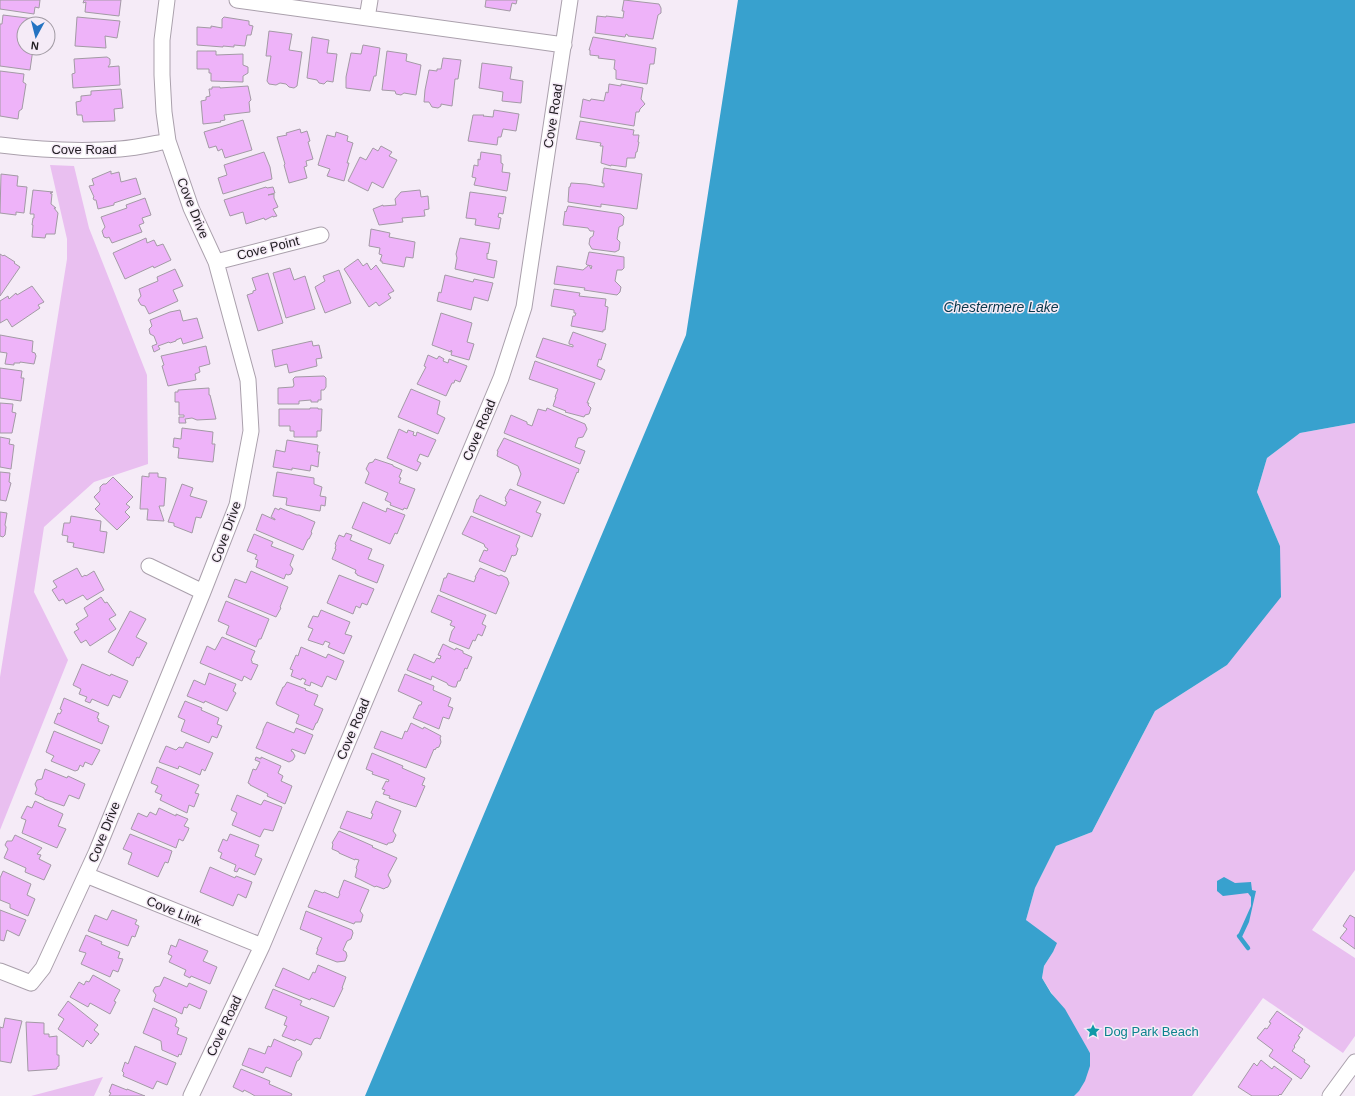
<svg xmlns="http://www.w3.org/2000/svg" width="1355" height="1096" viewBox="0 0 1355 1096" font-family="Helvetica,sans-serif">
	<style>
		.green { fill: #e9bff0 }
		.water { fill: #38a1ce }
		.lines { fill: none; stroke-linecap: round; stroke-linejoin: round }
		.stream { stroke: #38a1ce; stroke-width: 4.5 }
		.building { fill: #eeb3f9; stroke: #a39aa5 }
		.minor-casing { stroke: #aaa0ac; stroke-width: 17 }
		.minor { stroke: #fff; stroke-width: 15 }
		.labels { text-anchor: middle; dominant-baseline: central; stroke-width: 3; stroke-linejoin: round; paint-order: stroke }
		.street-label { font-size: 13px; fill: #232024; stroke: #f5ebf7 }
		.culture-label { font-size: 13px; fill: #0d838f; stroke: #f5ebf7; text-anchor: start }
		.water-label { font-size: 14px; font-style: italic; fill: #08374a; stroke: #f5ebf7 }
	</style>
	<rect width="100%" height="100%" fill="#f5ebf7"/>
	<path class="green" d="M50,165L74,166L89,228L147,375L148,464L94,482L44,527L34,592L68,660L0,830V677L67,259V239Z
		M1355,423V870L1312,930L1355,958V1036L1343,1053L1263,998L1192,1096H1074C1086,1085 1089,1069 1090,1053L1042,978L1044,966L1053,952L1026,920L1035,888L1056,846L1092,832L1155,711L1227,665L1280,546L1257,492L1267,458L1300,433Z
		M103,1077L94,1096H31Z"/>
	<path class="water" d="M738,0H1355V423L1300,433L1267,458L1257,492L1280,546L1281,597L1227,665L1155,711L1092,832L1056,846L1035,888L1026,920L1057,943L1053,952L1044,966L1042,978L1051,993L1065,1009L1090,1053V1066L1085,1081L1079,1091L1074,1096H365L686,335Z
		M1224,877L1235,883L1251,882L1252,890L1256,891L1249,922L1242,937L1238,935L1251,906V897L1248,893L1223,896L1217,891V881Z"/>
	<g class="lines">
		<path class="stream" d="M1239,936L1248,948"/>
	</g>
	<path class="building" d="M0,0H40L39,8L35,7L34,14L0,9Z
		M84,0H121L119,16L85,12L86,2L83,3Z
		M486,0H517L516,4L512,3L510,11L485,7Z
		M624,0L659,4L661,8V13L658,15L653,39L628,36V35L626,34L625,37L595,33L597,16L606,17V16L623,18L624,11H622Z
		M3,15L35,19L34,24H24V48H31V49H33L30,70L0,66V24H2Z
		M77,17L120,21L117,38L105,36L106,48L75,46Z
		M224,17L249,21V25L253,26L251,35H247L245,46L234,45V47L223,46V47L197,45V27L211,28V26L222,28V19Z
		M269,31L292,34L289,50L302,52L297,86L294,88L289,87L286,84L280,83L276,85L269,84L267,81L271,56H266Z
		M312,37L329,40L327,53L337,54L333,82L327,81L324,84L319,83L317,80L307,78Z
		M593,37L656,48L654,64H650L647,84L616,79V70L614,69L615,60L598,58L599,56L590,55V50H589Z
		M363,45L380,48L376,76H374L370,91L346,88V77L351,53L361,54Z
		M197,51H216V55L243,54V65L248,67V73L243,76V82L211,81V73H209V69H197Z
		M387,51L407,54L406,61L421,65L416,95L404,93L401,95L396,94L395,91L382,90Z
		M107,57L110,59V64L108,67L119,66L120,85L73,88L72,74L75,73L74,59Z
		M443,58L461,60L458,79H455L452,106L441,104V106L438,108L432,107L429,102H424L425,90L429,70L437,71V69H441Z
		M482,63L512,67L510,79L523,81L521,103L502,101L503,92L479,88Z
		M0,71L24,74L23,82L26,84L22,109L19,111L18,119L0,116Z
		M609,84L621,86V84L643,88L641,99L645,104L640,109L639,112H636L634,126L580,117L583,99L590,101L591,99L604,101L606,92L608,93Z
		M248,86L251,100L249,102L250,112L224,115L225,120L220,121L221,122L203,124L201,101L206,100V97L210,96L209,89H212V87H220V88Z
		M121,89L123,108L114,109L115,121L83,122L82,115H77L76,102L81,101V96L91,95V91Z
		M494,110L519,114L516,131L503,129L501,137H498L497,145L468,141L473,115H484L483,116L493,117Z
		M243,120L252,150L225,158L222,149L218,151L216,146L209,148L204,132Z
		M580,121L634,130L633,135H639L638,142H639L637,152H636L635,158H627L626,167L611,165V166L601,163L603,146H600L601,143L576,139Z
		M300,129L301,133L307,131L310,141L308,142L313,159L306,161L307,166L304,167L307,178L289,183L284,165L285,164L277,137L287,135L286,133Z
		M336,132L348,136L347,141L353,143L347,163H349L344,181L327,176L330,169L318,165L327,135L335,137Z
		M381,146L392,152L389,156L397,160L383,188L372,182L368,191L348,181L360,157L366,160L373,148L378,151Z
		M264,152L270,167L272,179L223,194L218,178L227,175L224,165Z
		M481,152L501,155V163L503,164L502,172L510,173L507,191L474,185L476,178L472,177L474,165L478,166V159L480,160Z
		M604,168L642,174L637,209L601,204V207L568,202L569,187H570L571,183L586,184L604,187V183H602Z
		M111,171V174L119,172L121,182L136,178L141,194L114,203V205L98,209L96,200H94L93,198L94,197L89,186L94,185L92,179Z
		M1,174L18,176L17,186L27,187L24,213L16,212V215L0,213Z
		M266,187L267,188L273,187L275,193L268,195L274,194V198L278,207L273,209L277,216L273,217V216L265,220L264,218L246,224L243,212L230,216L224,200Z
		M33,190L53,192L50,193L52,194L51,204L56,208H54L58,213L55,234H46L45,238L32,237L33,225H32L33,218H34V214H30Z
		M420,190L421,197L428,196L429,209L424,210L425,216L402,218L403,222L379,225L373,209L383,205V206L396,205L395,199L401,192Z
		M470,192L506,197L503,214L499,213L498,217L501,218L499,229L475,225L476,219L466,218Z
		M145,198L151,215L142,218L144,223L139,225L142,232L112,243L109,237L107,238L104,237L102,231L105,227L101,217L127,208L126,205Z
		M568,206L621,214L624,217L623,225L619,227L617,239L620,242L619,250L615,252L592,249L589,244L590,238L593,236L594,231H590L588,228L563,225L565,211L566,212Z
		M371,229L390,233L389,237L415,242L413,258L406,257L404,267L382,263V261H380L382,255L379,254L380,248L369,246Z
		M146,238L147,243L154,240L157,246L163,244L171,260L154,268L153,266L125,279L113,253Z
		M460,238L490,243L488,254L487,253V259L497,261L494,278L455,269L457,258L456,254Z
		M589,252L624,257V268L622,270H617L615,281L621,287L620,292L617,295L584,290L585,288L554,284L557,266L583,270L589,265L591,269L592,266L587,265L586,264Z
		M0,254L3,256L4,255L15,262L14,263L20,267L0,296Z
		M358,259L363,266L367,263L371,270L376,265L394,291L388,294L391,298L379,306L376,302L369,307L344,269Z
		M290,268L294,280L305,276L315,309L286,318L273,273Z
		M175,269L183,286L173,290L178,301L149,314L145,306L141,305L138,300L141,296L139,289L158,281L157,277Z
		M339,270L351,303L325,313L315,287L325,281L323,276Z
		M268,273L283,323L258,331L247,295L253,293V291L256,290L252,278Z
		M445,275L473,282L474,279L493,283L488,301L474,297L471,310L437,301L439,292L441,293Z
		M32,286L44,302L38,305L40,308L12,327L7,319L0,323V301L8,296L9,299L16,293L17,295Z
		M554,289L580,293L579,296L606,299L605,306L608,307L605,330H603V332L571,326L573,316H575L576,313H574V310L551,306Z
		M180,310L183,321L197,318L203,338L183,344L181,338L176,340V341L170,343L169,342L158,346L160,349L154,352L152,346L157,344L154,336L150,334L149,329L152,326L150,320L170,312Z
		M441,313L472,323L467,342L474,344L469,360L451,355L452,351L451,350V352L432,345Z
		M573,332L606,344L601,360L599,359L597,366L605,370L601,380L536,357L543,338L573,347V345L569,344V342Z
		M0,335L33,341L32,352L35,353L36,356L34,364L20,362V363H14V365L5,364L7,353L0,352Z
		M312,341L313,346L319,345L322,358L316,359L317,366L289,373L287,364L275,367L272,350Z
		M206,346L210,364L199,367L200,372L195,374L196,380L168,386L162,366L164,365L161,356Z
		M428,355L437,359L439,356L444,359L443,361L448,363L449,359L467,366L460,382L455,380L454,383H452L446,396L417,384L426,367L424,366Z
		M535,361L595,383L587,403H589L588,405L591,408L589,414L585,415L584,417L565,412L566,411L553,406L556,397H555L558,389L529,379Z
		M0,368L22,371L21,378H24L21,401L0,398Z
		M324,376L326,378V387L324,390H321V400H318V402H311V400L299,401V404H278V388L293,387L294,385L293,379L295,377Z
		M209,388V395H210L216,419L197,420L192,418L185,419L186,423H179V417H184V415H179V402H175V392H178V390Z
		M411,389L440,401L437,414L445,418L438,434L398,417Z
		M0,403L13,404L12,412L16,413L12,433H0Z
		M310,408H318V409H322L321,431H317V437H294V431H290V426H279V409H310Z
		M547,408L585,424L587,429L583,437L578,438L575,447L585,451L580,464L504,433L511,415L527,422V424L532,426L538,409L546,411Z
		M182,428L213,432L212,444H215L213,462L178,458L179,448L173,447L174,438L181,439Z
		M399,429L407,433L408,430L414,432L413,435L416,436L417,432L436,440L428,457L420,454L417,461L421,463L417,471L387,458Z
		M0,437L10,439L9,444L14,445L11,469L0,467Z
		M504,438L579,469L578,473L577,472L564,504L517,485L521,474L518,466L497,456L498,451H497Z
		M287,440L318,445L317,452H320L319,455L318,467L311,465L310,471L292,468V470L273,467L276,450L285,452Z
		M375,459L393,465V466L402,470L399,477L401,478L399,483L415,489L407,509L404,508L403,510L390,505L391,503L385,500L388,493L365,483L369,473L366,469L369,463L373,462Z
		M0,472L10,473L9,482L11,483L6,501L0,500Z
		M277,472L314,478V484L322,487L320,496L326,497L325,506L321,505L320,511L291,506L286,505L287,498L273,496Z
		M149,473H158V477L166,478L164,506H159L164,521L147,520L148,509H140L142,476L149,477Z
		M113,477L133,497L126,504L130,507L125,512L130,517L117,530L95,509L100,504L94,497L100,491V487L103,484H106Z
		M182,484L193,488L190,496L207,501L201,518L196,517L192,533L174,526V523L168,522Z
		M510,489L541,502L536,512L541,514L532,537L473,512L477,499H478L480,495L505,506L507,502L505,501L506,499L505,498Z
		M363,502L386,512L387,508L405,515L397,534L395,533L390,544L352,528Z
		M275,508L279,510L280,508L297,515H299L315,522L311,532L312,533L309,539H308L303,550L256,530L262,514L275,520V519L271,517Z
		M0,512L7,513L5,525L6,527L5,535L3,537L0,536Z
		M71,516L101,521L100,531L107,532L104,553L73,547L74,543L67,542L68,536L62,535L64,523H70Z
		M471,516L520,536L516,546L518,549L516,555L513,556L512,555L505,572L479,561L484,550L487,551L488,549L485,547L484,544L462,534Z
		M346,533L352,535L350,540L372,549L368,559L384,565L377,583L357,575V574L355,573L356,570L332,559L336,549H335L336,545L335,544L339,535L344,537Z
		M254,534L273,542L271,546L294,555L290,565L293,569L291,574L288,575L286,574L284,579L256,567L258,560L255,559L257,555L247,551Z
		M77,568L82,577L85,575L86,576L94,571L104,590L87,600L83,595L66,604L63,599L59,601L52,590L57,587L53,581Z
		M480,568L499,576L501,575L507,578L509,583L496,614L440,591L444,578H446L448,573L474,582L476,577H475Z
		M251,571L288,587L280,607L281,608L276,617L228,597L235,579L246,583Z
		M339,575L374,589L367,605L362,603L360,608L356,606L353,614L327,603Z
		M438,595L486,615L482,624L486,626L482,636L478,634L475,641L473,640L469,649L449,641L452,631L455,627L450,625L452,621L431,612Z
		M101,597L105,603L107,602L116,615L109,619L116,629L90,646L86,640L81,643L74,632L79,629L76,624L88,616L84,608Z
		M226,601L269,619L261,639H259L256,647L226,634L229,626L218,621Z
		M321,610L350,622L345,634L352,636L344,654L328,647L330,643L325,641L323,645L308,640L313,629L308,627L313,616L318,617Z
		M130,611L146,619L136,637L147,643L139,658L137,657L133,666L108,652Z
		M222,637L255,651L251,660L252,661V663L258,665L251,680L244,676L242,681L200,663L207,646L215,650Z
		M443,644L455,650L456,648L463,651V653L472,657L467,669L465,668L460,681H458L456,687H453L448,685L447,683L432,676L431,680L407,670L414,654L434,663L437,658L440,659L441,656L438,655Z
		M301,647L326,658L328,654L344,661L336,680L327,676L322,687L311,682L310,686L304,684L306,680L302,678L301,680L291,676L293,670L290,669L296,655L298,656Z
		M82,664L110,676L111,674L128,681L120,698L113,695L108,706L92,699L90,703L85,701L87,697L79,694L81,689L73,685Z
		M209,673L236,684L233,691L236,693L227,711L205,701L204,703L187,696L194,680L205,685Z
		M405,674L434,686L433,690L451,698L448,706L453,708L449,719L443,717L439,729L413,718L419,705H421L422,702L398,691Z
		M287,682L306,689L305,690L318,695L314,705L323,709L317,723H316L313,730L296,723L299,715L277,705L276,703L283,687H284Z
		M64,698L99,713L97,718L99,719L98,721L109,726L102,744L54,723L58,713L60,714L62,710L60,709Z
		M185,701L202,708L201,710L219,718L217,724L222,726L217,738L212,736L209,743L181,731L185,720L178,717Z
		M267,722L294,733L296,728L313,735L305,754L292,749L291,751L293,752L295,756L293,760L289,762L256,748L263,732V730Z
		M411,723L423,729L424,727L441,736L440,738L441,742L439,747L436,748L435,750L434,749L426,768L374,748L381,731L402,739L405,731L407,732Z
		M54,731L100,750L92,765L85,762L83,767L80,765L78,770L75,771L51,761L54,756L46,752Z
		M186,742L213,753L205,771L202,769L200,775L179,766L178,769L159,762L166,746L176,750L179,747L183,748Z
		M372,753L403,766L402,768L425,778L422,785L425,786L416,807L389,798L390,796L383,794L385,790L382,789L386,781L388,782L389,780L372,774L373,772L366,769Z
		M256,757L261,759V757L281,766L278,773L283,776L281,781L292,786L285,804L267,796L268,794L250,785V784L248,783L253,769L256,770L260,762L255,760Z
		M157,767L199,785L195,793L199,794L194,807L189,805L187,813L160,800L162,795L155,792L158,786L151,783Z
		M45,769L67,778L68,776L85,784L79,799L69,795L64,806L44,799V798L35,794L37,789L35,784L37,780L42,779Z
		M237,795L261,805L264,800L282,807L273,831L264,829L260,837L232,825L237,813L231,810Z
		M35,801L63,814L58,826L66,829L57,848L22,833L26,820L21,818L27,806L32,808Z
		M376,801L401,811L393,831L396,835L393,842L390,843H388L387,845L340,828L347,811L371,819L373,814L371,813Z
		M159,808L176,816V814L188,819L184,826L189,828L188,831L183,841L179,839L176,848L131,829L138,813L147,817L150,812L156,815Z
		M339,831L373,846L372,847L397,858L388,875L391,881L388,887L385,888L384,889L376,886L375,887L355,877L357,869L356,868L359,860L355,859V860L339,853V852L332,849L333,844L332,843Z
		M130,834L172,851L168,863L165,862L158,877L128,864L132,853L123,849Z
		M230,834L259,845L255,856L262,859L255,875L239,868L237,872L234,871L236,865L220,858L222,853L218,851L223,839L227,841Z
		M15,835L42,848L37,854L41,855L39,859L51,865L44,880L25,872L26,868L4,858L8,849L5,845L7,841H12Z
		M210,867L235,878L236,876L252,882L246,898L238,894L233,906L200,892Z
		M3,871L31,884L27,895L35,899L28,916L10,908V904L0,900V878Z
		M344,880L369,890L360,911L363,915L361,922H355L354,924L308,907L315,890L323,893L324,892L338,898L340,894L339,893Z
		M0,910L26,920L19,936L7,930L4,941L0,940Z
		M112,910L137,920L135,924L139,926L135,937L132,936L128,946L88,931L95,915L107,920Z
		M306,911L352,930L353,933L351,939L347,941L343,950L346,952L347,956L345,961L337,962L316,954L318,949H317L322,938L300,929Z
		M1350,915L1355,918V949L1340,938L1347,929L1343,926Z
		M86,935L102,942L101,944L120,952L118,958L123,959L118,972L113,970L110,977L81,964L86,953L79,951Z
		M179,939L208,951L203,961L217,967L210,984L191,976L190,978L184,975L186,970L169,962L172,956L168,954L171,945L176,947Z
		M318,965L346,977L342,988H343L334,1007L311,998L310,1000L275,986L283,968L309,980L313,972L315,973Z
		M93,975L120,990L114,1001L116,1002L110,1014L90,1003L88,1007L70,997L79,982L84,985L86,981L89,982Z
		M164,977L187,987L189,983L207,991L200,1009L189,1004L187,1008L184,1007L182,1014L154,1001L156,995L153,991L155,987L160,986Z
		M273,989L302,1001L300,1005L329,1017L320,1039L317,1038L314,1039L311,1045L296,1039L295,1041L282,1036L287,1026L284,1025L287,1017L265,1008Z
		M68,1001L98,1025L94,1030L99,1034L91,1044L87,1040L83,1047L58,1029L64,1019L58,1015Z
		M153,1008L176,1018L177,1021L175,1026L179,1028L177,1034L187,1038L181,1055L179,1054L178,1057L162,1050L161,1041L143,1033Z
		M1277,1011L1303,1029L1298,1036L1300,1037L1294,1046L1295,1047L1292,1051L1305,1060L1304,1062L1310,1066L1301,1079L1269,1056L1273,1050L1257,1038L1265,1028L1267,1029L1271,1023L1269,1022Z
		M5,1018L22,1021L11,1063L0,1061V1027L3,1028Z
		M26,1022L44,1023V1034H49V1037L57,1036V1055H59V1066L57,1067V1069L28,1071Z
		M274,1039L301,1051L302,1054L299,1060L297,1061L291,1077L266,1067L263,1073L242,1065L249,1048L265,1054L268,1046L271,1047Z
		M135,1046L176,1063L167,1085L157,1081L153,1089L123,1076L124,1073L122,1071L125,1062L128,1064Z
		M1261,1060L1272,1069L1274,1066L1292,1079L1281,1095L1280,1094L1278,1096H1252L1238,1087L1254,1063L1257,1066Z
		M241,1069L270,1081L269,1084L292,1094L291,1096H255L250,1093L244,1090L243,1092L233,1087Z
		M112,1084L127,1090V1089L145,1096H109L111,1093L109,1092Z"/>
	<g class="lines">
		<defs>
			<path id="minor" d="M237,0L564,45
				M367,18L370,0
				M0,145C40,150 80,152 120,149C136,148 152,144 168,141
				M216,262L321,235
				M149,566L203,592
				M86,875L262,946
				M0,971L31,983L43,968L96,853L203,592L237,505L251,431L248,380L216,262L191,208L168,141L164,112L162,75V40L167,0
				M191,1096L262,946L501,378L524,307L570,0
				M1330,1096L1355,1062"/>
		</defs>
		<use href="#minor" class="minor-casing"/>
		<use href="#minor" class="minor"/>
	</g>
	<defs>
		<symbol id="sight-bare" viewBox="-9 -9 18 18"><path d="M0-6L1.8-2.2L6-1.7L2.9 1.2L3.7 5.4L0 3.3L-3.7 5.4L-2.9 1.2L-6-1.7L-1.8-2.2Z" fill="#0f9aa8" stroke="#f5ebf7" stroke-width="2.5" paint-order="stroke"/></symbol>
	</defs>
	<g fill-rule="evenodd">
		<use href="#sight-bare" x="1083" y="1021" width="20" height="20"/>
	</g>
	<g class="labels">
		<g class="street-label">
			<text transform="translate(553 116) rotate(-81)">Cove Road</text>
			<text x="84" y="149">Cove Road</text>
			<text transform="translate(193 208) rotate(68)">Cove Drive</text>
			<text transform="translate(268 248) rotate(-14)">Cove Point</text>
			<text transform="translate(479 430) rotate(-67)">Cove Road</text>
			<text transform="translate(226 532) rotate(-70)">Cove Drive</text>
			<text transform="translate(353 729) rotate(-67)">Cove Road</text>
			<text transform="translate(104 832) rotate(-68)">Cove Drive</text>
			<text transform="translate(174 911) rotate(22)">Cove Link</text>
			<text transform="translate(224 1026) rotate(-65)">Cove Road</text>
		</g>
		<g class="culture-label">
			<text x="1104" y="1031">Dog Park Beach</text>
		</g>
		<g class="water-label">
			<text x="1001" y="307">Chestermere Lake</text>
		</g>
	</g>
	<g transform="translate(36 36) rotate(187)"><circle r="19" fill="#f5ebf7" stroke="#a19aa3"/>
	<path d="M0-3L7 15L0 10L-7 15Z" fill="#2473c2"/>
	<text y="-6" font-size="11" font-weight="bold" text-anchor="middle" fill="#232024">N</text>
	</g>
</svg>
